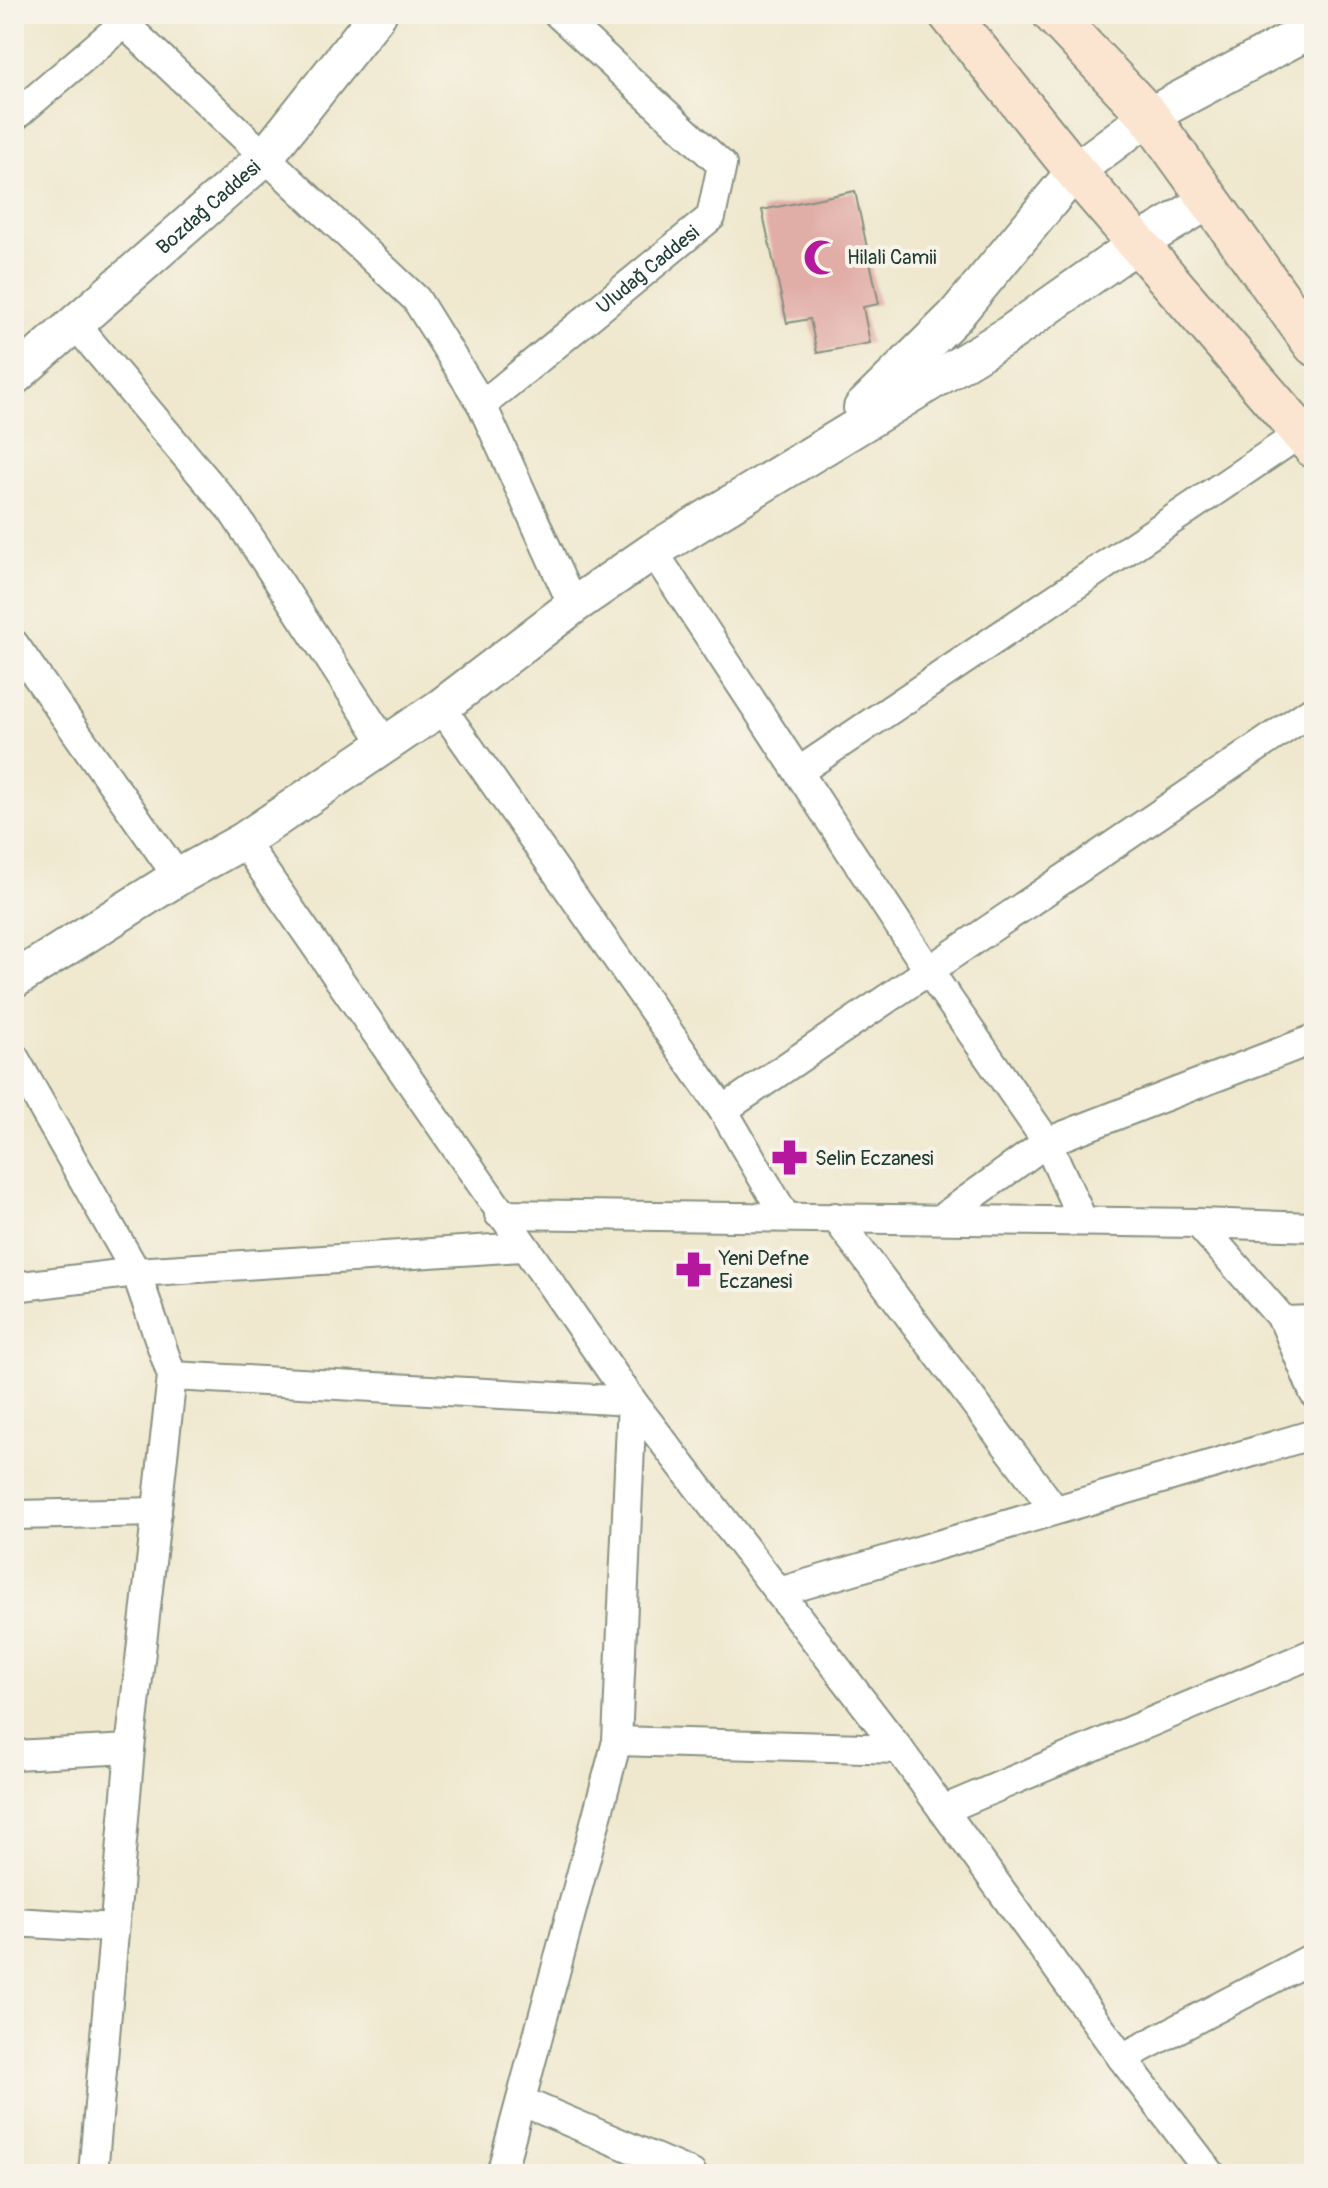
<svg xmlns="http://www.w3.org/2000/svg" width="1328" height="2188" viewBox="0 0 1328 2188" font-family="Pangolin,sans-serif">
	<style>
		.building { fill: #e1aea7 }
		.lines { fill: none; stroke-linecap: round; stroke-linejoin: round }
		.minor-casing { stroke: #879281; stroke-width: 32 }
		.tertiary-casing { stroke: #879281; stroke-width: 40 }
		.secondary-casing { stroke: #879281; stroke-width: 44 }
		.minor { stroke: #fff; stroke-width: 28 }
		.tertiary { stroke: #fff; stroke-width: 36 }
		.secondary { stroke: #fce5d0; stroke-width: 40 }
		.labels { text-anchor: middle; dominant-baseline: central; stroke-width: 8; stroke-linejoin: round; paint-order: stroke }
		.street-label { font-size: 20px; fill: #1f3d34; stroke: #f7f3e8 }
		.poi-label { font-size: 20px; fill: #1f3d34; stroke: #f7f3e8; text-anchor: start }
	</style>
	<rect width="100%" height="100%" fill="#f7f3e8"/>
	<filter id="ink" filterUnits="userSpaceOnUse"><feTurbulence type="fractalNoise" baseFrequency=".0125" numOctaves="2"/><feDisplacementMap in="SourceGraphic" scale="16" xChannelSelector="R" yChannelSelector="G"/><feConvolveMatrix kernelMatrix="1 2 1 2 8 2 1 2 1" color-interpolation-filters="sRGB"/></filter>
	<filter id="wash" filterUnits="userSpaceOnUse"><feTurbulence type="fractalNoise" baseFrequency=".006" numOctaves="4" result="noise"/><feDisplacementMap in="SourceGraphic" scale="32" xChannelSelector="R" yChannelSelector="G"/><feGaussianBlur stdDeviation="1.8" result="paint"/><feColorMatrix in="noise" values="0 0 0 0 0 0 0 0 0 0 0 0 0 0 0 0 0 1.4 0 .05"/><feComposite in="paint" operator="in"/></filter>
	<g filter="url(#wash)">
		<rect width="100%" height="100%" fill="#efe8ce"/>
		<g id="blocks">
			<path class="building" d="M855,191L879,304L863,307L870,343L817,353L810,319L787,323L762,210Z"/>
		</g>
	</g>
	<g filter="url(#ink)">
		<use href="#blocks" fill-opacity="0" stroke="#879281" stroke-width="2"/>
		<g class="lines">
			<defs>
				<g id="minor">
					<path d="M114,14L416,299L482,405L573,606"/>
					<path d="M14,117L124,23"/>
					<path d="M75,324L233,512L386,745"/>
					<path id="s1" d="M482,405L711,217L722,165L558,14"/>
					<path d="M653,551L929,971L1047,1142L1083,1221"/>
					<path d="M14,644L178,877"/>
					<path d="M441,707L723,1110L785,1216"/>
					<path d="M798,772L1301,433"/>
					<path d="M243,841L632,1401L899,1749L1122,2058L1211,2174"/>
					<path d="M14,1057L136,1272L172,1376L130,1749L93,2174"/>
					<path d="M723,1110L1314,709"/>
					<path d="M499,1214L1198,1223L1284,1321L1314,1393"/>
					<path d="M835,1217L1055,1510"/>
					<path d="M942,1218L1047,1142L1314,1039"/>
					<path d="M1198,1223L1314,1227"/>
					<path d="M14,1287L136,1272L522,1247"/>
					<path d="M1284,1321L1314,1320"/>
					<path d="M172,1376L632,1401L617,1741L501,2174"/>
					<path d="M14,1515L157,1512"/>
					<path d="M779,1592L1314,1434"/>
					<path d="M617,1741L899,1749"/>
					<path d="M14,1755L130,1749"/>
					<path d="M943,1810L1314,1653"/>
					<path d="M14,1922L114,1928"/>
					<path d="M1122,2058L1314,1957"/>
					<path d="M521,2101L692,2174"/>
				</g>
				<g id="tertiary">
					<path id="s2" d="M14,377L265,157L378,14"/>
					<path d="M862,408L955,316L1075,171L1149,116L1314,28"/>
					<path d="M14,980L178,877L243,841L441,707L573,606L653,551L1005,337L1137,244L1210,200"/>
				</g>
				<path id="secondary" d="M949,14L1075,171L1314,448
					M1053,14L1149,116L1314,345"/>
			</defs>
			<use href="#minor" class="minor-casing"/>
			<use href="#tertiary" class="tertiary-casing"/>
			<use href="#secondary" class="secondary-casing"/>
			<use href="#minor" class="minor"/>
			<use href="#tertiary" class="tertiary"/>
			<use href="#secondary" class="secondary"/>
		</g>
	</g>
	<defs>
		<symbol id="mosque-bare" viewBox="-9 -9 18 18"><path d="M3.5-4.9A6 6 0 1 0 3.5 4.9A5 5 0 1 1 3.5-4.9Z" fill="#b5179e" stroke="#f7f3e8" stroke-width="2.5" paint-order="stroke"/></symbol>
		<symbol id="pharmacy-bare" viewBox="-9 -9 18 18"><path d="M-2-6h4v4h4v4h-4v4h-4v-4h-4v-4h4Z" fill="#b5179e" stroke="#f7f3e8" stroke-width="2.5" paint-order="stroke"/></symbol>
	</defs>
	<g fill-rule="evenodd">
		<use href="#mosque-bare" x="796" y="232" width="51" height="51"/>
		<use href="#pharmacy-bare" x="764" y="1132" width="51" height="51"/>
		<use href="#pharmacy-bare" x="668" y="1244" width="51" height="51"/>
	</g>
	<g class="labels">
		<g class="street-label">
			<text stroke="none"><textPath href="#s2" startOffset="258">Bozdağ Caddesi</textPath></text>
			<text stroke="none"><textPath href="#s1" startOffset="214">Uludağ Caddesi</textPath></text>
		</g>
		<g class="poi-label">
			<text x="847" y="257">Hilali Camii</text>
			<text x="815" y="1158">Selin Eczanesi</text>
			<text x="719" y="1258">Yeni Defne<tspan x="719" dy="23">Eczanesi</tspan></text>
		</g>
	</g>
	<rect width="1328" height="2188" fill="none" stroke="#f7f3e8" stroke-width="48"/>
</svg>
